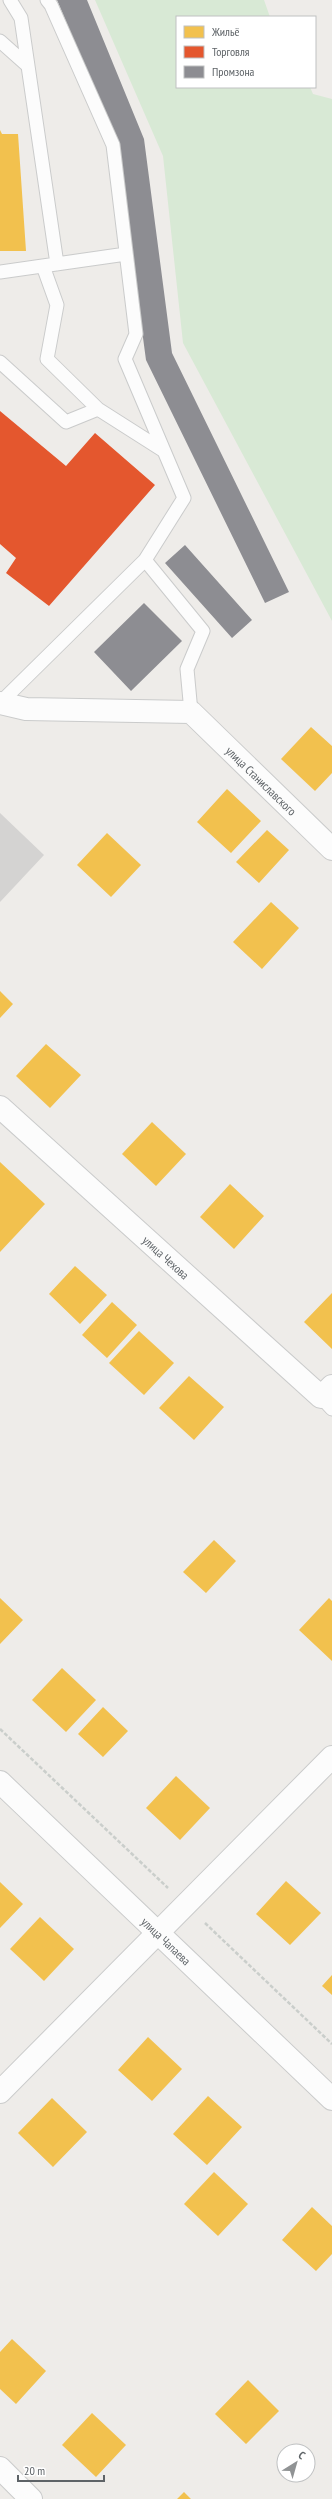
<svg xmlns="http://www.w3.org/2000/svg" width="332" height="2499" viewBox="0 0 332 2499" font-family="'PT Sans Narrow',sans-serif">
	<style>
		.green { fill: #d8e9d5 }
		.homes { fill: #f2c14e }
		.shops { fill: #e4572e }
		.industry { fill: #8d8d92 }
		.building { fill: #d4d3d2 }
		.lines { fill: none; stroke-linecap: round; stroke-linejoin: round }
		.service-casing { stroke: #cacbcb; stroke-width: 15 }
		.minor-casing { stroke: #cacbcb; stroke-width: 24 }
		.tertiary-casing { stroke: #cacbcb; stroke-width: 24 }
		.path { stroke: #cacecb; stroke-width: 2.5; stroke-dasharray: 4 2; stroke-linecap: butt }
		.service { stroke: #fcfcfc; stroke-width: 13 }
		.minor { stroke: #fcfcfc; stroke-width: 22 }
		.tertiary { stroke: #fcfcfc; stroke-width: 22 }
		.labels { text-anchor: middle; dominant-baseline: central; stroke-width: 4; stroke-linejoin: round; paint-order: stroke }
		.street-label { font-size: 12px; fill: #5e6367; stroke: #fff }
	</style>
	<rect width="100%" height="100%" fill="#eeece9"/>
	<path class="green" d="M95,0H264L270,17H177V87H310L313,94L332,99V621L183,343L163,156Z"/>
	<path class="homes" d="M0,130L2,134H18L26,251H0Z
		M311,727L332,746V773L315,791L281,759Z
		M227,789L261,821L231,853L197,822Z
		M267,830L289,850L259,883L236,862Z
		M107,833L141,865L111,897L77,865Z
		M271,902L299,928L262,969L233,942Z
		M0,991L13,1004L0,1018Z
		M46,1044L81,1075L50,1108L16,1076Z
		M152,1122L186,1154L156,1186L122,1154Z
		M0,1162L45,1204L0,1252Z
		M230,1184L264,1216L234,1249L200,1217Z
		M75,1266L107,1295L80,1324L49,1294Z
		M332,1293V1349L304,1322Z
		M112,1302L137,1325L107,1358L82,1335Z
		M139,1331L174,1363L144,1395L109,1363Z
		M189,1376L224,1407L194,1440L159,1408Z
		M214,1540L236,1561L206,1593L183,1572Z
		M0,1598L23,1620L0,1644Z
		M329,1598L332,1601V1661L299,1630Z
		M62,1668L96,1700L66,1732L32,1700Z
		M103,1707L128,1731L103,1757L78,1734Z
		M176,1776L210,1808L180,1840L146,1808Z
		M286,1881L321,1913L290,1945L256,1914Z
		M0,1882L23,1904L0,1928Z
		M40,1917L74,1949L44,1981L10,1949Z
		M332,1975V1995L322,1986Z
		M148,2037L182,2069L152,2101L118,2070Z
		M208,2096L242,2127L207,2165L173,2134Z
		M52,2098L87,2132L53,2167L18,2133Z
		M214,2172L248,2204L218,2236L184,2204Z
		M312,2207L332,2226V2254L316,2271L282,2240Z
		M12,2339L46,2371L16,2404L0,2389V2352Z
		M248,2380L279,2411L246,2444L215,2414Z
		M92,2413L126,2445L96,2477L62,2445Z
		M184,2492L191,2499H177Z"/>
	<path class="shops" d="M0,411L66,466L95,433L155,485L49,606L6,573L16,558L0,544Z"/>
	<path class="industry" d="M57,0H87L144,139L172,353L289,592L265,603L146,360L117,143Z
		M185,545L252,620L232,638L165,563Z
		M144,603L182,641L131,691L94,652Z"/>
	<path class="building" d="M0,813L44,855L0,902Z"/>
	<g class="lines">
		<defs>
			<path id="service" d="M10,0L21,18L57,264
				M47,0L51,5L113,145L136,334L125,359L184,498L145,560L203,631L187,669L191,712
				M0,41L28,66
				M43,266L57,305L47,359L98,409
				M0,272L126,254
				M0,362L66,422L98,409L164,451
				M0,703L145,560
				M321,1397L332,1409"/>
			<g id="minor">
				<path id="s1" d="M0,703L26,709L191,712L332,849"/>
				<path id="s2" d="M0,1107L321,1397L332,1386"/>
				<path d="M0,2092L332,1757"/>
				<path d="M0,2468L31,2499"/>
			</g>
			<g id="tertiary">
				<path id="s3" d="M0,1782L332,2099"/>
			</g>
		</defs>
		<use href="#service" class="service-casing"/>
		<use href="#minor" class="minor-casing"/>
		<use href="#tertiary" class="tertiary-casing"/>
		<path class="path" d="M0,1729L168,1888
			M205,1923L332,2044"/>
		<use href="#service" class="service"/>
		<use href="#minor" class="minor"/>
		<use href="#tertiary" class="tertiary"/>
	</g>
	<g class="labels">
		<g class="street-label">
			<text stroke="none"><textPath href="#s1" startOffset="290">улица Станиславского</textPath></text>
			<text stroke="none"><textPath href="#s2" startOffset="224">улица Чехова</textPath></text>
			<text stroke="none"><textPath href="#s3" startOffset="230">улица Чапаева</textPath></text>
		</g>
	</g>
	<rect x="176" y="16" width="140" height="72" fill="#ffffff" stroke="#bfc1c2"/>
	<rect x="184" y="26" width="20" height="12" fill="#f2c14e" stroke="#bfc1c2"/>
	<text x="212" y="36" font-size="12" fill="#5e6367">Жильё</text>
	<rect x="184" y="46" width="20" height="12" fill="#e4572e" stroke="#bfc1c2"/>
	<text x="212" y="56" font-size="12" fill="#5e6367">Торговля</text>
	<rect x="184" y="66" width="20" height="12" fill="#8d8d92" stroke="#bfc1c2"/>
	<text x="212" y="76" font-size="12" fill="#5e6367">Промзона</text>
	<g transform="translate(296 2463) rotate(37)"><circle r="19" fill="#ffffff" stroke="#bfc1c2"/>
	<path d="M0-3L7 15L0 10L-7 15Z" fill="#909394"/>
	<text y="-6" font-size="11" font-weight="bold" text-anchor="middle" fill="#5e6367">С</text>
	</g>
	<path d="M18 2475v6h86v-6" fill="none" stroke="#5e6367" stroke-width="2"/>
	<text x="24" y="2475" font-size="12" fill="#5e6367" stroke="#ffffff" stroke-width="3" paint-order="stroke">20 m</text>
</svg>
